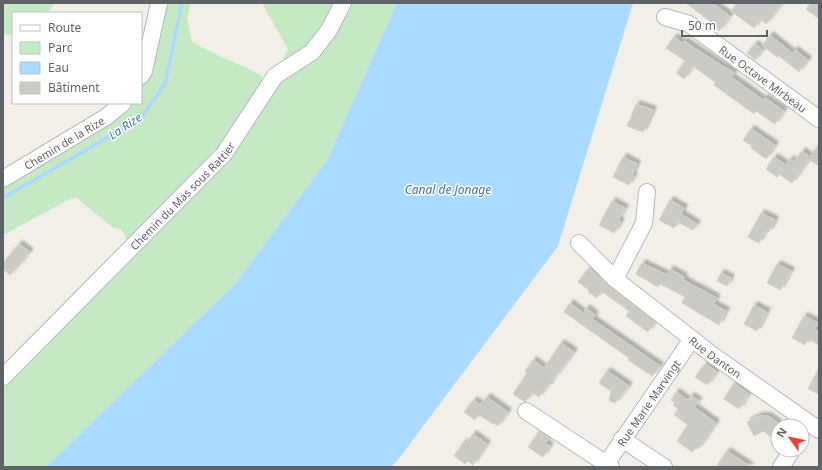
<svg xmlns="http://www.w3.org/2000/svg" width="822" height="470" viewBox="0 0 822 470" font-family="'Noto Sans',sans-serif">
	<style>
		.green { fill: #c5e8c5 }
		.water { fill: #aadaff }
		.lines { fill: none; stroke-linecap: round; stroke-linejoin: round }
		.stream { stroke: #aadaff; stroke-width: 3.5 }
		.building { fill: #cccac5; stroke: #d6d1c6; filter: url(#shadow) }
		.minor-casing { stroke: #b5b8bc; stroke-width: 18 }
		.minor { stroke: #fff; stroke-width: 16 }
		.labels { text-anchor: middle; dominant-baseline: central; stroke-width: 3; stroke-linejoin: round; paint-order: stroke }
		.street-label { font-size: 11px; fill: #5f6368; stroke: #fff }
		.water-label { font-size: 12px; font-style: italic; fill: #4174aa; stroke: #fff }
	</style>
	<defs>
		<filter id="shadow"><feDropShadow dx="3.5" dy="-3.5" stdDeviation="1" flood-color="#0004"/></filter>
	</defs>
	<rect width="100%" height="100%" fill="#f1efe8"/>
	<path class="green" d="M3,3H55L47,13H13V35L3,34Z
		M168,3H191L187,18L192,42C214,55 238,63 261,75L263,83L217,156L131,243L126,239L125,234L121,230L112,227L77,198L70,199L3,235V185L103,127L134,103H141V90L151,65Z
		M262,3H397L327,160L235,284L46,467H3V377L224,154L275,76L288,49Z"/>
	<path class="water" d="M397,3H633L558,246L397,461L391,467H46L235,284L327,160Z"/>
	<g class="lines">
		<path class="stream" d="M3,198L141,118L165,84L182,3"/>
	</g>
	<path class="building" d="M686,3H712L730,16L719,31L711,24L712,23Z
		M737,3H782L766,24L761,19L754,28L731,11Z
		M811,3H819V19L806,9Z
		M770,35L792,53L795,50L808,60L799,72L778,55L777,57L762,45Z
		M674,37L682,43L684,41L722,66L728,69L734,73L731,77L763,100L765,98L784,111L775,124L756,111L754,114L714,85L715,82L693,66L684,79L676,73L685,61L666,48Z
		M755,44L763,50L755,60L747,53Z
		M636,104L653,110L643,132L627,126Z
		M751,129L775,145L766,159L751,148L752,146L743,140Z
		M819,144V166L809,159L792,183L779,174L777,177L766,169L774,157L786,165L790,159L794,162L802,151L810,157Z
		M623,157L637,164L632,175L634,176L629,185L613,177Z
		M670,200L684,208L681,214L697,224L693,230L678,222L676,226H675L674,228L659,220Z
		M612,201L625,208L618,220L621,222L614,233L599,225Z
		M761,213L775,220L769,232L766,230L759,243L748,237Z
		M19,244L30,252L10,275L3,269V263Z
		M642,263L667,275L670,269L684,277L683,280L717,298L713,304L726,311L719,325L682,303L685,297L660,284L658,287L636,274Z
		M777,264L791,271L780,290L767,283Z
		M589,268L609,286L655,322L648,332L626,316L629,311L601,291L597,298L588,292L589,290L578,282Z
		M721,273L731,278L727,286L717,281Z
		M570,303L583,313L586,308L595,315L592,319L660,366L652,376L628,360L629,358L564,312Z
		M754,305L767,312L757,331L744,324Z
		M804,316L818,323L814,330L819,332V345L808,339L805,345L792,338Z
		M561,343L574,352L556,376H555L548,387L547,386L539,397L532,393L525,402L513,394L527,373L525,371L533,360L544,368Z
		M705,364L717,372L707,385L695,377Z
		M819,368V394L808,389Z
		M607,371L629,386L617,401L614,403L609,400L611,391L599,383Z
		M734,383L749,394L739,409L724,399Z
		M676,392L687,400L691,396L699,401L694,407L716,423L698,449L695,448L692,452L677,441L688,425L674,415L678,409L673,405L675,403L671,400Z
		M487,397L508,412L498,426L494,423L493,424L478,414L475,420L464,412L474,400L480,405Z
		M759,416H768L778,423V442L763,431L754,436L747,422Z
		M539,431L549,438L545,443L550,446L543,457L528,447Z
		M473,434L487,444L473,465L468,461L465,464L454,456L464,442L466,444Z
		M727,451L751,467H716Z"/>
	<g class="lines">
		<defs>
			<g id="minor">
				<path id="s1" d="M665,17L689,24L819,119"/>
				<path d="M141,76L144,71L159,3"/>
				<path id="s2" d="M3,179L106,117L123,103"/>
				<path id="s3" d="M579,243L615,279L714,356L819,430"/>
				<path d="M615,279L644,223L647,192"/>
				<path id="s4" d="M3,377L224,154L275,76L312,52L329,30L343,3"/>
				<path d="M526,411L611,467"/>
				<path d="M622,439L664,467"/>
				<path id="s5" d="M604,467L692,339"/>
				<path d="M781,467L792,450"/>
			</g>
		</defs>
		<use href="#minor" class="minor-casing"/>
		<use href="#minor" class="minor"/>
	</g>
	<g class="labels">
		<g class="street-label">
			<text stroke="none"><textPath href="#s1" startOffset="117">Rue Octave Mirbeau</textPath></text>
			<text stroke="none"><textPath href="#s2" startOffset="71">Chemin de la Rize</textPath></text>
			<text stroke="none"><textPath href="#s4" startOffset="255">Chemin du Mas sous Rattier</textPath></text>
			<text stroke="none"><textPath href="#s3" startOffset="178">Rue Danton</textPath></text>
			<text stroke="none"><textPath href="#s5" startOffset="78">Rue Marie Marvingt</textPath></text>
		</g>
		<g class="water-label">
			<text transform="translate(125 126) rotate(-34)">La Rize</text>
			<text x="448" y="189">Canal de Jonage</text>
		</g>
	</g>
	<rect width="822" height="470" fill="none" stroke="#5f6368" stroke-width="8"/>
	<rect x="12" y="12" width="130" height="92" fill="#ffffff" stroke="#bfc1c3"/>
	<rect x="20" y="25" width="20" height="6" fill="#ffffff" stroke="#bfc1c3"/>
	<text x="48" y="32" font-size="12" fill="#5f6368">Route</text>
	<rect x="20" y="42" width="20" height="12" fill="#c5e8c5" stroke="#bfc1c3"/>
	<text x="48" y="52" font-size="12" fill="#5f6368">Parc</text>
	<rect x="20" y="62" width="20" height="12" fill="#aadaff" stroke="#bfc1c3"/>
	<text x="48" y="72" font-size="12" fill="#5f6368">Eau</text>
	<rect x="20" y="82" width="20" height="12" fill="#cccac5" stroke="#bfc1c3"/>
	<text x="48" y="92" font-size="12" fill="#5f6368">Bâtiment</text>
	<g transform="translate(790 438) rotate(303)"><circle r="19" fill="#ffffff" stroke="#bfc1c3"/>
	<path d="M0-3L7 15L0 10L-7 15Z" fill="#ea4335"/>
	<text y="-6" font-size="11" font-weight="bold" text-anchor="middle" fill="#5f6368">N</text>
	</g>
	<path d="M682 30v6h85v-6" fill="none" stroke="#5f6368" stroke-width="2"/>
	<text x="688" y="30" font-size="12" fill="#5f6368" stroke="#ffffff" stroke-width="3" paint-order="stroke">50 m</text>
</svg>
